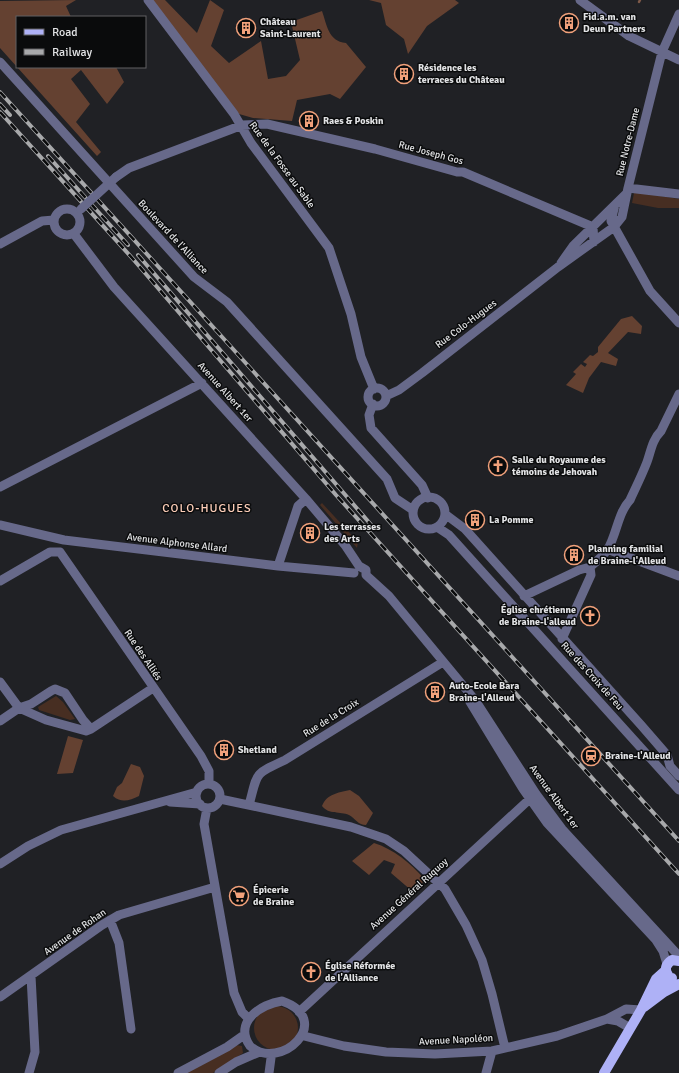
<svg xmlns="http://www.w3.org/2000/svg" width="679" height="1073" viewBox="0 0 679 1073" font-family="Signika,sans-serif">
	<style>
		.green { fill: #472e22 }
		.forest { fill: #644131 }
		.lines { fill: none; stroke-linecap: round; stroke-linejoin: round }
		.stream { stroke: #7f5a49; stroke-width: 2.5 }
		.minor { stroke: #67698a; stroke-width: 9 }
		.major { stroke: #aeb1f6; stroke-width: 10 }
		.rail-casing { stroke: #a8a9ab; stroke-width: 4 }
		.rail { stroke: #0a0b0c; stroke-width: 2.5; stroke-dasharray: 8; stroke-linecap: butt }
		.minor-bridge { stroke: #67698a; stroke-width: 9 }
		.labels { text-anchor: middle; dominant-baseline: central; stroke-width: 3; stroke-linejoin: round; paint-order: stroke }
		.poi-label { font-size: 10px; font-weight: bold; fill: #e2e3e5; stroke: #0a0b0c; text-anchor: start }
		.street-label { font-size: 10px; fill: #e2e3e5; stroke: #0a0b0c }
		.quarter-label { font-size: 12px; letter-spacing: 1px; fill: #fdceb9; stroke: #0a0b0c }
	</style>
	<rect width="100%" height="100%" fill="#202125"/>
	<path class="green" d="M636,192L679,199V208H658L632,203L634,193Z
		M322,503L358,542L357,548L320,505Z
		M56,696L63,702L75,719L70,720L39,710L38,707Z
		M254 1028a22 22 0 1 1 44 0a22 22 0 1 1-44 0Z
		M236,1045L242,1046L243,1053L213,1073H187Z"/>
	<path class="forest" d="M76,0L66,6L71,17H17V67L0,48V1Z
		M151,0H165L197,33L210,0L224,10L211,46L229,63L261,41L268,79L286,76L300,60L291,22L322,11C327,25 328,41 346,43L366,67L340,99L330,94L297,100L292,121L253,118L239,114Z
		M369,0H455L459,3L427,26L408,54L404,39L386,25L381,3Z
		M17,67H116L124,82L107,104L81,70L71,79L90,104L76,122L101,152L97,156Z
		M632,316L642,326L641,334L628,332L608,353L618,359L616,366L601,362L589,378L583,393L566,385L576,374L573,372L581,364L585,367L587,364L583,362L590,355L593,356L598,352V347L621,319Z
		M68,736L83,740L73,773L57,774Z
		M131,764L140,767L144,776L139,796C130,800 122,804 113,796L117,787L122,783Z
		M350,790L359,796L373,813L366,825C358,825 356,819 349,815C340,811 329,815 322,806C327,794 337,793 350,790Z
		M374,843C393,849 411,863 424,879L422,884L412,891L391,873L395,864L384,860L369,875L352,861Z"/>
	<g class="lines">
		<path class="stream" d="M639,2L640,0"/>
		<path class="minor" d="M148,0L234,114L251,143L329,248L351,314L361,357L374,389
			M580,0L629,36L679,60
			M0,62L194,277L227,302L387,479L395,498L413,510
			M116,177L129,168L232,129L242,125L267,124L375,149L457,172H463L593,227L594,242
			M628,188L679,194
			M615,205L611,221L650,291L679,323
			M54 222a13 13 0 1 1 26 0a13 13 0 1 1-26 0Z
			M74,234L114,287L306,499L345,545L359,566L366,570V575L389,596L475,700L536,794L562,829L677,954V960
			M0,244L42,221L54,220
			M561,263L573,246L627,193
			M368 397a9 9 0 1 1 18 0a9 9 0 1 1-18 0Z
			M386,396L399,390L422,373L558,267L614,227L622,217L628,188L662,52L679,14
			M373,404L369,415L371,428L422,485L428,498
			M0,487L202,383
			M413 513a16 16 0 1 1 32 0a16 16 0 1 1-32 0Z
			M445,514L465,529L641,725L667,755L670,766L679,776
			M0,525L64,540L278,566L354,573
			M437,527L449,535L679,790
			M607,549L679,576
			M60,552L201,756L209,771V783
			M278,566L298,506L306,499
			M590,567C596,562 604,555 608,549C617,533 618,513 630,500C636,487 642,475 647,462C651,451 652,440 661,431L679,394
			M0,581L50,552H60
			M524,596L579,570L590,567L591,575L562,639
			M0,682L19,708L46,720L86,731L91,729L153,688
			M470,702L523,789L547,823L656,940L663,951L667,964
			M0,721L19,708L31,704L51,691L55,689L65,693L83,720L91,729
			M196 796a12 12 0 1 1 24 0a12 12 0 1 1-24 0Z
			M220,799L351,827L386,839L404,851L445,889L466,925L482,960L492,994L505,1048
			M170,802L200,804
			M249,805C258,772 253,775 285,760L443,662
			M207,808L204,824L234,993L242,1012L248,1018
			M0,864L28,846L61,830L197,792
			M110,920L119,943L131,1029
			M0,997L102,925L119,915L215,887
			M282,1001C336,1020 280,1073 250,1046C233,1022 261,1004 282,1001Z
			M299,1012L533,796
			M607,1019L618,1021L630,1028
			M304,1036L344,1046L386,1052L435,1054L492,1051L557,1036L607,1019L626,1009L641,1010
			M29,1073L35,1052L31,976
			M178,1073L227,1047L244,1035
			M219,1073L236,1062L257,1053
			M269,1073L271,1058
			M486,1073L492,1051"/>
		<path class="major" d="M668,975C664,969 666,964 672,960L679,961
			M656,992L672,978
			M644,1007L664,992L679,984
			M604,1073L641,1010L656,979L666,970"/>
		<defs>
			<path id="rail" d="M0,92L679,841
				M0,104L10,115
				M0,112L133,259L336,495L679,874
				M48,156L128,245
				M138,255L373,527"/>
		</defs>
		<use href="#rail" class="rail-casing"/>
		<use href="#rail" class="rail"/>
		<path class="minor-bridge" d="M81,209L116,177"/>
	</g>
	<defs>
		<symbol id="building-ring" viewBox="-11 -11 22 22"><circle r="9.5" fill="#0a0b0c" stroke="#f1a17b" stroke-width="1.5"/><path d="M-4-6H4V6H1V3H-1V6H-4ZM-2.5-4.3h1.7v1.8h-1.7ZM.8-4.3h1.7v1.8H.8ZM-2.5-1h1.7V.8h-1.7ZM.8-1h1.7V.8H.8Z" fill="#f1a17b"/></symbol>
		<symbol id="church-ring" viewBox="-11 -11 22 22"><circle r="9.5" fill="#0a0b0c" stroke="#f1a17b" stroke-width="1.5"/><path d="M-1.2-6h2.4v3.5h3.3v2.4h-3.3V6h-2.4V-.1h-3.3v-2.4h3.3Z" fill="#f1a17b"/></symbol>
		<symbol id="station-ring" viewBox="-11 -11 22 22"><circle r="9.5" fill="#0a0b0c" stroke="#f1a17b" stroke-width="1.5"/><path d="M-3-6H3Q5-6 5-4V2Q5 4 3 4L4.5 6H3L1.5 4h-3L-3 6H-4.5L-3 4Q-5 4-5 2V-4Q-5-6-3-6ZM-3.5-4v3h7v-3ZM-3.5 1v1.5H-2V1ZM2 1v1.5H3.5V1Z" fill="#f1a17b"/></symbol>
		<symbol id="supermarket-ring" viewBox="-11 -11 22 22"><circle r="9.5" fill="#0a0b0c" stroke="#f1a17b" stroke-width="1.5"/><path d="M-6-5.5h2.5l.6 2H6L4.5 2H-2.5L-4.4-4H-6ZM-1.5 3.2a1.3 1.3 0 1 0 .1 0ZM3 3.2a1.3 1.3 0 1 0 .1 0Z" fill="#f1a17b"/></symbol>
	</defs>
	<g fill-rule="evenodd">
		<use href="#building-ring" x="558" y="12" width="22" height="22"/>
		<use href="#building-ring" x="235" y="17" width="22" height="22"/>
		<use href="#building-ring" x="393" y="63" width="22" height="22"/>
		<use href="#building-ring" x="298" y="110" width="22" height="22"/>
		<use href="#church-ring" x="487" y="455" width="22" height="22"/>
		<use href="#building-ring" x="464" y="509" width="22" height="22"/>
		<use href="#building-ring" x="299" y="522" width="22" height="22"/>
		<use href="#building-ring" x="563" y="544" width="22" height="22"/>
		<use href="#church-ring" x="579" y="605" width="22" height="22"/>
		<use href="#building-ring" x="424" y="681" width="22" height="22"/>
		<use href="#building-ring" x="213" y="739" width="22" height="22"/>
		<use href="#station-ring" x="580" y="745" width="22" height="22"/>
		<use href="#supermarket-ring" x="228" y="885" width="22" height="22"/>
		<use href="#church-ring" x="300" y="961" width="22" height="22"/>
	</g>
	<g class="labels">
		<g class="poi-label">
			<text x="583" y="17">Fid.a.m. van<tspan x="583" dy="12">Deun Partners</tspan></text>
			<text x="260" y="22">Château<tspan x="260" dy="12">Saint-Laurent</tspan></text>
			<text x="418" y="68">Résidence les<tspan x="418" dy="12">terraces du Château</tspan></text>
			<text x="323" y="121">Raes &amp; Poskin</text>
			<text x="512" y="460">Salle du Royaume des<tspan x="512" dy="12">témoins de Jehovah</tspan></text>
			<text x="489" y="520">La Pomme</text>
			<text x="324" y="527">Les terrasses<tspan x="324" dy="12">des Arts</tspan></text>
			<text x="588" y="549">Planning familial<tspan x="588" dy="12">de Braine-l'Alleud</tspan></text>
			<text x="576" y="610" text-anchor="end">Église chrétienne<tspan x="576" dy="12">de Braine-l'alleud</tspan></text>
			<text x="449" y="686">Auto-Ecole Bara<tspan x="449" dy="12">Braine-l'Alleud</tspan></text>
			<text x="238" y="750">Shetland</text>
			<text x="605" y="756">Braine-l'Alleud</text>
			<text x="253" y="890">Épicerie<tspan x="253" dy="12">de Braine</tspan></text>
			<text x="325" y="966">Église Réformée<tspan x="325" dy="12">de l'Alliance</tspan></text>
		</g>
		<g class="street-label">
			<text transform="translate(628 142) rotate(-76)">Rue Notre-Dame</text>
			<text transform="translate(431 153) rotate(15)">Rue Joseph Gos</text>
			<text transform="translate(282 165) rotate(54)">Rue de la Fosse au Sable</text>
			<text transform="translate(173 237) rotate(47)">Boulevard de l'Alliance</text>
			<text transform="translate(466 324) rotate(-37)">Rue Colo-Hugues</text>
			<text transform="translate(225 392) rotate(48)">Avenue Albert 1er</text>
			<text transform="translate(177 543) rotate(7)">Avenue Alphonse Allard</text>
			<text transform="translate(143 655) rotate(56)">Rue des Alliés</text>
			<text transform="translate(592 676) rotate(48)">Rue des Croix de Feu</text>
			<text transform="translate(331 718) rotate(-32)">Rue de la Croix</text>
			<text transform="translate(554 797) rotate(54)">Avenue Albert 1er</text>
			<text transform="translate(409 894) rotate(-42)">Avenue Général Ruquoy</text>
			<text transform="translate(75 932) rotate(-35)">Avenue de Rohan</text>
			<text transform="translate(456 1040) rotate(-3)">Avenue Napoléon</text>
		</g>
		<g class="quarter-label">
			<text x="207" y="508">COLO-HUGUES</text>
		</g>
	</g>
	<rect x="16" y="16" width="130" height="52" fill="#0a0b0c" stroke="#606163"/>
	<rect x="24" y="29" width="20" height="6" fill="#aeb1f6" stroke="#606163"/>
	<text x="52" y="36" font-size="12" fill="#e2e3e5">Road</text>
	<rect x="24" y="49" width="20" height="6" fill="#a8a9ab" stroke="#606163"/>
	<text x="52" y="56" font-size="12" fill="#e2e3e5">Railway</text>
</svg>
